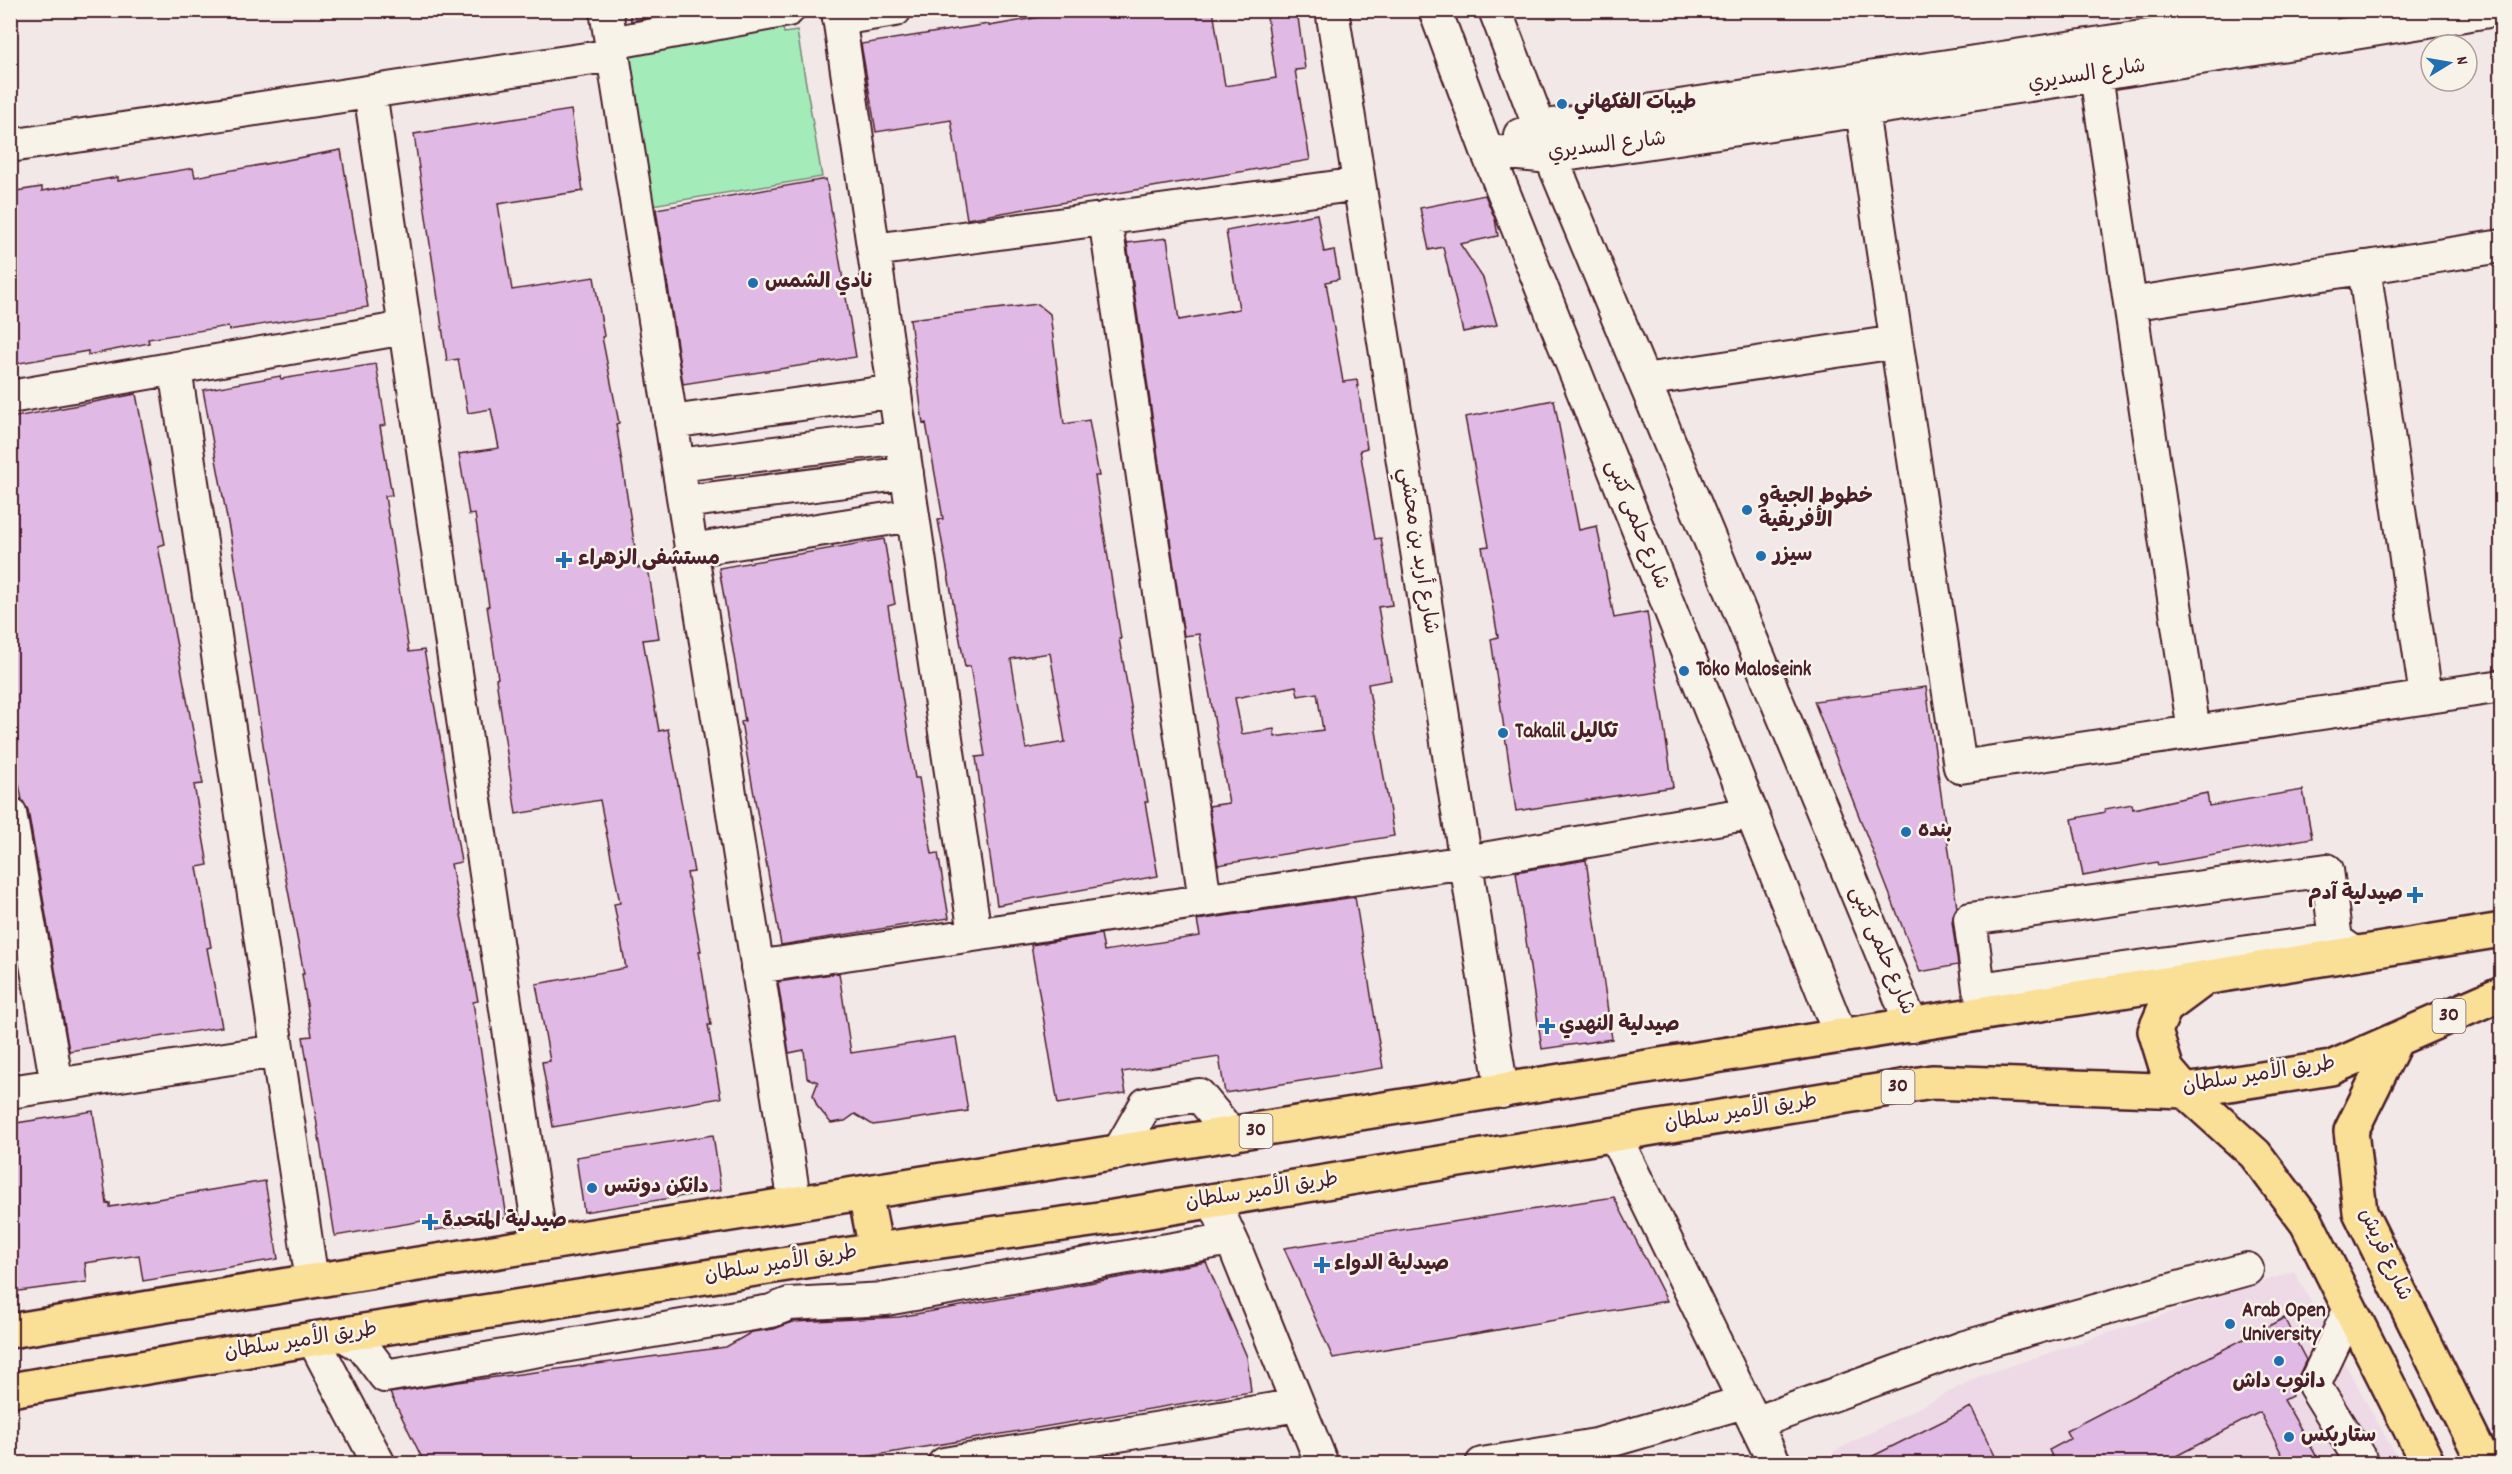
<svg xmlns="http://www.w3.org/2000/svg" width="2512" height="1474" viewBox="0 0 2512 1474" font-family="Dekko,'Playpen Sans Arabic',sans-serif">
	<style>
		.built { fill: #eddae6 }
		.green { fill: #a3ecba; stroke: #768672; stroke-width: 1.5 }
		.building { fill: #e0bae4; stroke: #4a1f2b; stroke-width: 1.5; fill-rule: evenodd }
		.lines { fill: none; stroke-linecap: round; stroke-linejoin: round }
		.minor-casing { stroke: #4a1f2b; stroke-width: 36 }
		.major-casing { stroke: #4a1f2b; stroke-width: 38 }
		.minor { stroke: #f7f3e8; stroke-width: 32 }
		.major { stroke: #fadf96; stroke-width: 33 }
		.poi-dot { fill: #1f6fb2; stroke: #f7f3e8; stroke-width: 2 }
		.labels { text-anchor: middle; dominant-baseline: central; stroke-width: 5; stroke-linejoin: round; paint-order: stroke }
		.shield { fill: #f7f3e8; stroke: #7e5f64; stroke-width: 1.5 }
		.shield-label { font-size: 20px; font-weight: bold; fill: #4a1f2b }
		.street-label { font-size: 21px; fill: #4a1f2b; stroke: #f7f3e8 }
		.poi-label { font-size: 21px; font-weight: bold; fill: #4a1f2b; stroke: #f7f3e8; text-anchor: start }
	</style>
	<rect width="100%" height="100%" fill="#f2e8e7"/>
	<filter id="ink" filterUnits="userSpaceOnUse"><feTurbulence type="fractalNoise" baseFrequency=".0167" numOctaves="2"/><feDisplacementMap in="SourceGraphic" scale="12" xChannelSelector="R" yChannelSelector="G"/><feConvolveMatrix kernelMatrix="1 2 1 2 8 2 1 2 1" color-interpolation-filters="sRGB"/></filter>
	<g filter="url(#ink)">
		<path class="built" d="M2294,1271L2400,1463L1839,1464L1833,1452L1980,1376Z"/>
		<path class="green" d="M782,21L784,33L797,31L822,177L652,205L625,48Z"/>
		<path class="building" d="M629,10H687L631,21Z
			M1213,10L1225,86L1276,78L1266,10H1297L1305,69L1295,70L1310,160L967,219L951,120L876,132L861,44L989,24V26L1075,11Z
			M571,110L583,191L498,204L512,290L594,277L604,336L602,337L619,423L616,424L638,568L648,567L659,638L643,640L659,731L668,729L694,872L687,873L701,951H699L711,1025H708L721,1098L553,1127L542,1062L550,1061L536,984L626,968L614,904L620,903L600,800L516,814L496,679L498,678L487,606H489L475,514L469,515L459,454L499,448L491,409L468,413L458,359L447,361L414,134Z
			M341,150L368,307L229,330L228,326L148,339L149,343L88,355V351L14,364L10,344V192L42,187V191L118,177V181L193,168L195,177Z
			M826,179L856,357L683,384L656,209Z
			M1485,195L1495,219L1498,236L1460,244L1483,278L1497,325L1463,332L1443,247L1429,250L1420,208Z
			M1317,214L1324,252L1334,250L1339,279L1326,282L1343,382L1357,380L1367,448L1360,450L1375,539L1381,538L1392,605L1378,607L1391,680L1368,684L1394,836L1218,865L1209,806L1229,803L1199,634L1184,636L1127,243L1167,238L1179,320L1239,309L1226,231ZM1296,686L1298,696L1317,693L1323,730L1275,737L1274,729L1242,734L1235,698Z
			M1038,304L1050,314L1064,424L1089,420L1099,476H1095L1121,639H1119L1148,802H1145L1158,876L997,905L976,757L985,756L970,666L965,667L938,520L943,519L926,423L923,424L910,319ZM1050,653L1065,742L1026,749L1011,659Z
			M376,364L386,425L380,426L392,495L385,496L398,582L409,652L424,650L436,714L461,862L451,864L478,1001L473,1002L507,1218L430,1231L428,1220L335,1236L303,1037L312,1036L302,974H304L276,827L230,534L203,390L280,376L281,379Z
			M136,394L165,544L158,546L203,784L194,785L208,865L197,867L211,947L207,948L222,1027L69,1051L28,810L22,800L11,743L18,742L10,706V418Z
			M1554,400L1579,530L1597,526L1614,618L1647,612L1673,787L1516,811L1491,639L1498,637L1482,547L1489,546L1465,417Z
			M884,539L895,604L888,606L915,778H919L932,854L938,853L949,918L781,945L741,722L745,721L719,568Z
			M1926,687L1957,908L1952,921L1958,965L1920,972L1814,701Z
			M2303,790L2312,838L2158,865L2157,862L2083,876L2072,819L2105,812V809L2132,804L2133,809L2207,793L2209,806Z
			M1586,860L1612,1039L1542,1049L1516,872Z
			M1355,897L1383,1068L1225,1093L1219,1057L1122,1072L1126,1093L1058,1104L1031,945L1101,934L1104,951L1200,936L1197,920Z
			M839,973L851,1053L956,1037L968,1111L873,1125L855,1114L845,1121L831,1123L817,1106L813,1095L818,1082L807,1078L804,1050L789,1053L778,982Z
			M93,1111L107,1204L110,1203V1207L265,1181L278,1259L143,1281L139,1255L85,1263L87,1282L12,1292L10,1124Z
			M713,1135L721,1190L584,1212L576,1157Z
			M1614,1197L1667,1301L1333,1358L1284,1248Z
			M1206,1262L1247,1357L1251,1392L824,1464H425L390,1393L458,1382L726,1347L752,1332L774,1329L793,1322L899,1317Z
			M2284,1318L2306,1360L2298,1377L2286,1383L2292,1396L2284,1400L2321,1464H2287L2260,1412L2161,1464H2056L2049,1450L2070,1439L2066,1431Z
			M1971,1407L1999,1464H1857Z"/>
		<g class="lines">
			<defs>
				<path id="minor" d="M838,10L975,934
					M1332,10L1502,1092
					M1435,10L1487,151L1841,1037
					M1495,10L1551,157L1912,1026
					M839,19L895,10
					M611,43L788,10
					M613,55L795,1204
					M2096,75L2194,732
					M370,92L541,1245
					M1862,111L1960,767L2502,686
					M1520,135L1539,127L2323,10
					M10,146L613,55L606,10
					M1487,151L1551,157L2096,75L2495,10
					M1105,218L1205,900
					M874,250L1359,184
					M2364,267L2426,697
					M2130,304L2502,246
					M175,369L312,1281
					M1644,380L1896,342
					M10,397L405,328
					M671,422L895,391
					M678,465L901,437
					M684,502L907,473
					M691,550L913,515
					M10,813L57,1085
					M2336,940L2327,870L1970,919L1979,989L2336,940L2356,954
					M757,967L1466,862L1751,813
					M10,1092L277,1051
					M1614,1134L1775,1464
					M1118,1153L1146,1104L1199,1095L1232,1135
					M1213,1200L1235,1248L1322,1464
					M2350,1309L2314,1385L2363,1464
					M342,1334L363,1347L385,1376L771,1311L789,1304L886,1299L1231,1239
					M313,1339L379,1464
					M1755,1423L1965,1347L2247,1269
					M944,1464L1298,1405
					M1482,1464L1596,1445L1744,1402"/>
				<path id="major" d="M2200,982L2165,1008L2155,1031L2167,1070L2185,1091L2255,1154L2307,1223L2428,1464
					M2396,1040L2351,1131L2360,1212L2485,1464
					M865,1193L876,1250
					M10,1331L312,1281L2502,930
					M10,1390L313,1339L876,1250L1113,1217L1932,1082L2185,1091L2331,1068L2502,993"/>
			</defs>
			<use href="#minor" class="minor-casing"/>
			<use href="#major" class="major-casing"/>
			<use href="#minor" class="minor"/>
			<use href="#major" class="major"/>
		</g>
	</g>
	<g class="poi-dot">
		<circle cx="1562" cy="104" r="6"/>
		<circle cx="753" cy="283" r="6"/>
		<circle cx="1747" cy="510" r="6"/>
		<circle cx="1761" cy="556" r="6"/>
		<path d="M561 551h6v6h6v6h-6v6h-6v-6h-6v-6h6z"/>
		<circle cx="1684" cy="671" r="6"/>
		<circle cx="1503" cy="733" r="6"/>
		<circle cx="1906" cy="832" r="6"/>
		<path d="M2412 886h6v6h6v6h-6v6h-6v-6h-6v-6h6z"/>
		<path d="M1544 1017h6v6h6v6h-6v6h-6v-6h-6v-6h6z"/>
		<circle cx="592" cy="1188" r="6"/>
		<path d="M427 1213h6v6h6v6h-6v6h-6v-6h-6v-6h6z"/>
		<path d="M1319 1256h6v6h6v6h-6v6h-6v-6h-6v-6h6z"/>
		<circle cx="2230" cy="1324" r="6"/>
		<circle cx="2279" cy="1361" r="6"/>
		<circle cx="2289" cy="1437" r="6"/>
	</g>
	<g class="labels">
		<g class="shield">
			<rect x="2432.5" y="999" width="33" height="34" rx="4.5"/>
			<rect x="1881.5" y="1070" width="33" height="34" rx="4.5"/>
			<rect x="1239.5" y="1114" width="33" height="34" rx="4.5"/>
		</g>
		<g class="shield-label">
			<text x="2449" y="1016">30</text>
			<text x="1898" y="1087">30</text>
			<text x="1256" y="1131">30</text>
		</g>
		<g class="street-label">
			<text transform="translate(2087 76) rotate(-9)">شارع السديري</text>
			<text transform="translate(1607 147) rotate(-7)">شارع السديري</text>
			<text transform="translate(1636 525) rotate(68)">شارع حلمى كتبى</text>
			<text transform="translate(1417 551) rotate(81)">شارع أربد بن محشي</text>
			<text transform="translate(1881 951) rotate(67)">شارع حلمى كتبى</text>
			<text transform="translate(2259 1076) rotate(-9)">طريق الأمير سلطان</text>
			<text transform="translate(1741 1113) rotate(-9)">طريق الأمير سلطان</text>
			<text transform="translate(1262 1192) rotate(-9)">طريق الأمير سلطان</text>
			<text transform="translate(2384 1255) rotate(65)">شارع قريش</text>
			<text transform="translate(781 1265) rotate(-9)">طريق الأمير سلطان</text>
			<text transform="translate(301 1342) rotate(-9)">طريق الأمير سلطان</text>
		</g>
		<g class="poi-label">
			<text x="1574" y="104">طيبات الفكهاني</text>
			<text x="765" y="283">نادي الشمس</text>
			<text x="1759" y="498">خطوط الجيةو<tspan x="1759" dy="24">الأفريقية</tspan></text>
			<text x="1773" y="556">سيزر</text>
			<text x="578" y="560">مستشفى الزهراء</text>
			<text x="1696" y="671">Toko Maloseink</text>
			<text x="1515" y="733">Takalil تكاليل</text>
			<text x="1918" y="832">بنده</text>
			<text x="2403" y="895" text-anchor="end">صيدلية آدم</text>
			<text x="1559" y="1026">صيدلية النهدي</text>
			<text x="604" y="1188">دانكن دونتس</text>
			<text x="442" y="1222">صيدلية المتحدة</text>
			<text x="1334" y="1265">صيدلية الدواء</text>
			<text x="2242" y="1312">Arab Open<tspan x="2242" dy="24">University</tspan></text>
			<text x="2279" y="1383" text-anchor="middle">دانوب داش</text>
			<text x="2301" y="1437">ستاربكس</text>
		</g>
	</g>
	<rect width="2512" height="1474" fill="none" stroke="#f7f3e8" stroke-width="36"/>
	<rect x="18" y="18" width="2476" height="1438" fill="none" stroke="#4a1f2b" stroke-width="2" filter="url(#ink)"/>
	<g transform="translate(2449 63) rotate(79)"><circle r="28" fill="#f7f3e8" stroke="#b29e9c" stroke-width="1.5"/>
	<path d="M0-4.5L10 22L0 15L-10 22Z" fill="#1f6fb2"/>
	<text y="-9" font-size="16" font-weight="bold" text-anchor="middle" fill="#4a1f2b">N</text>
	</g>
</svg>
